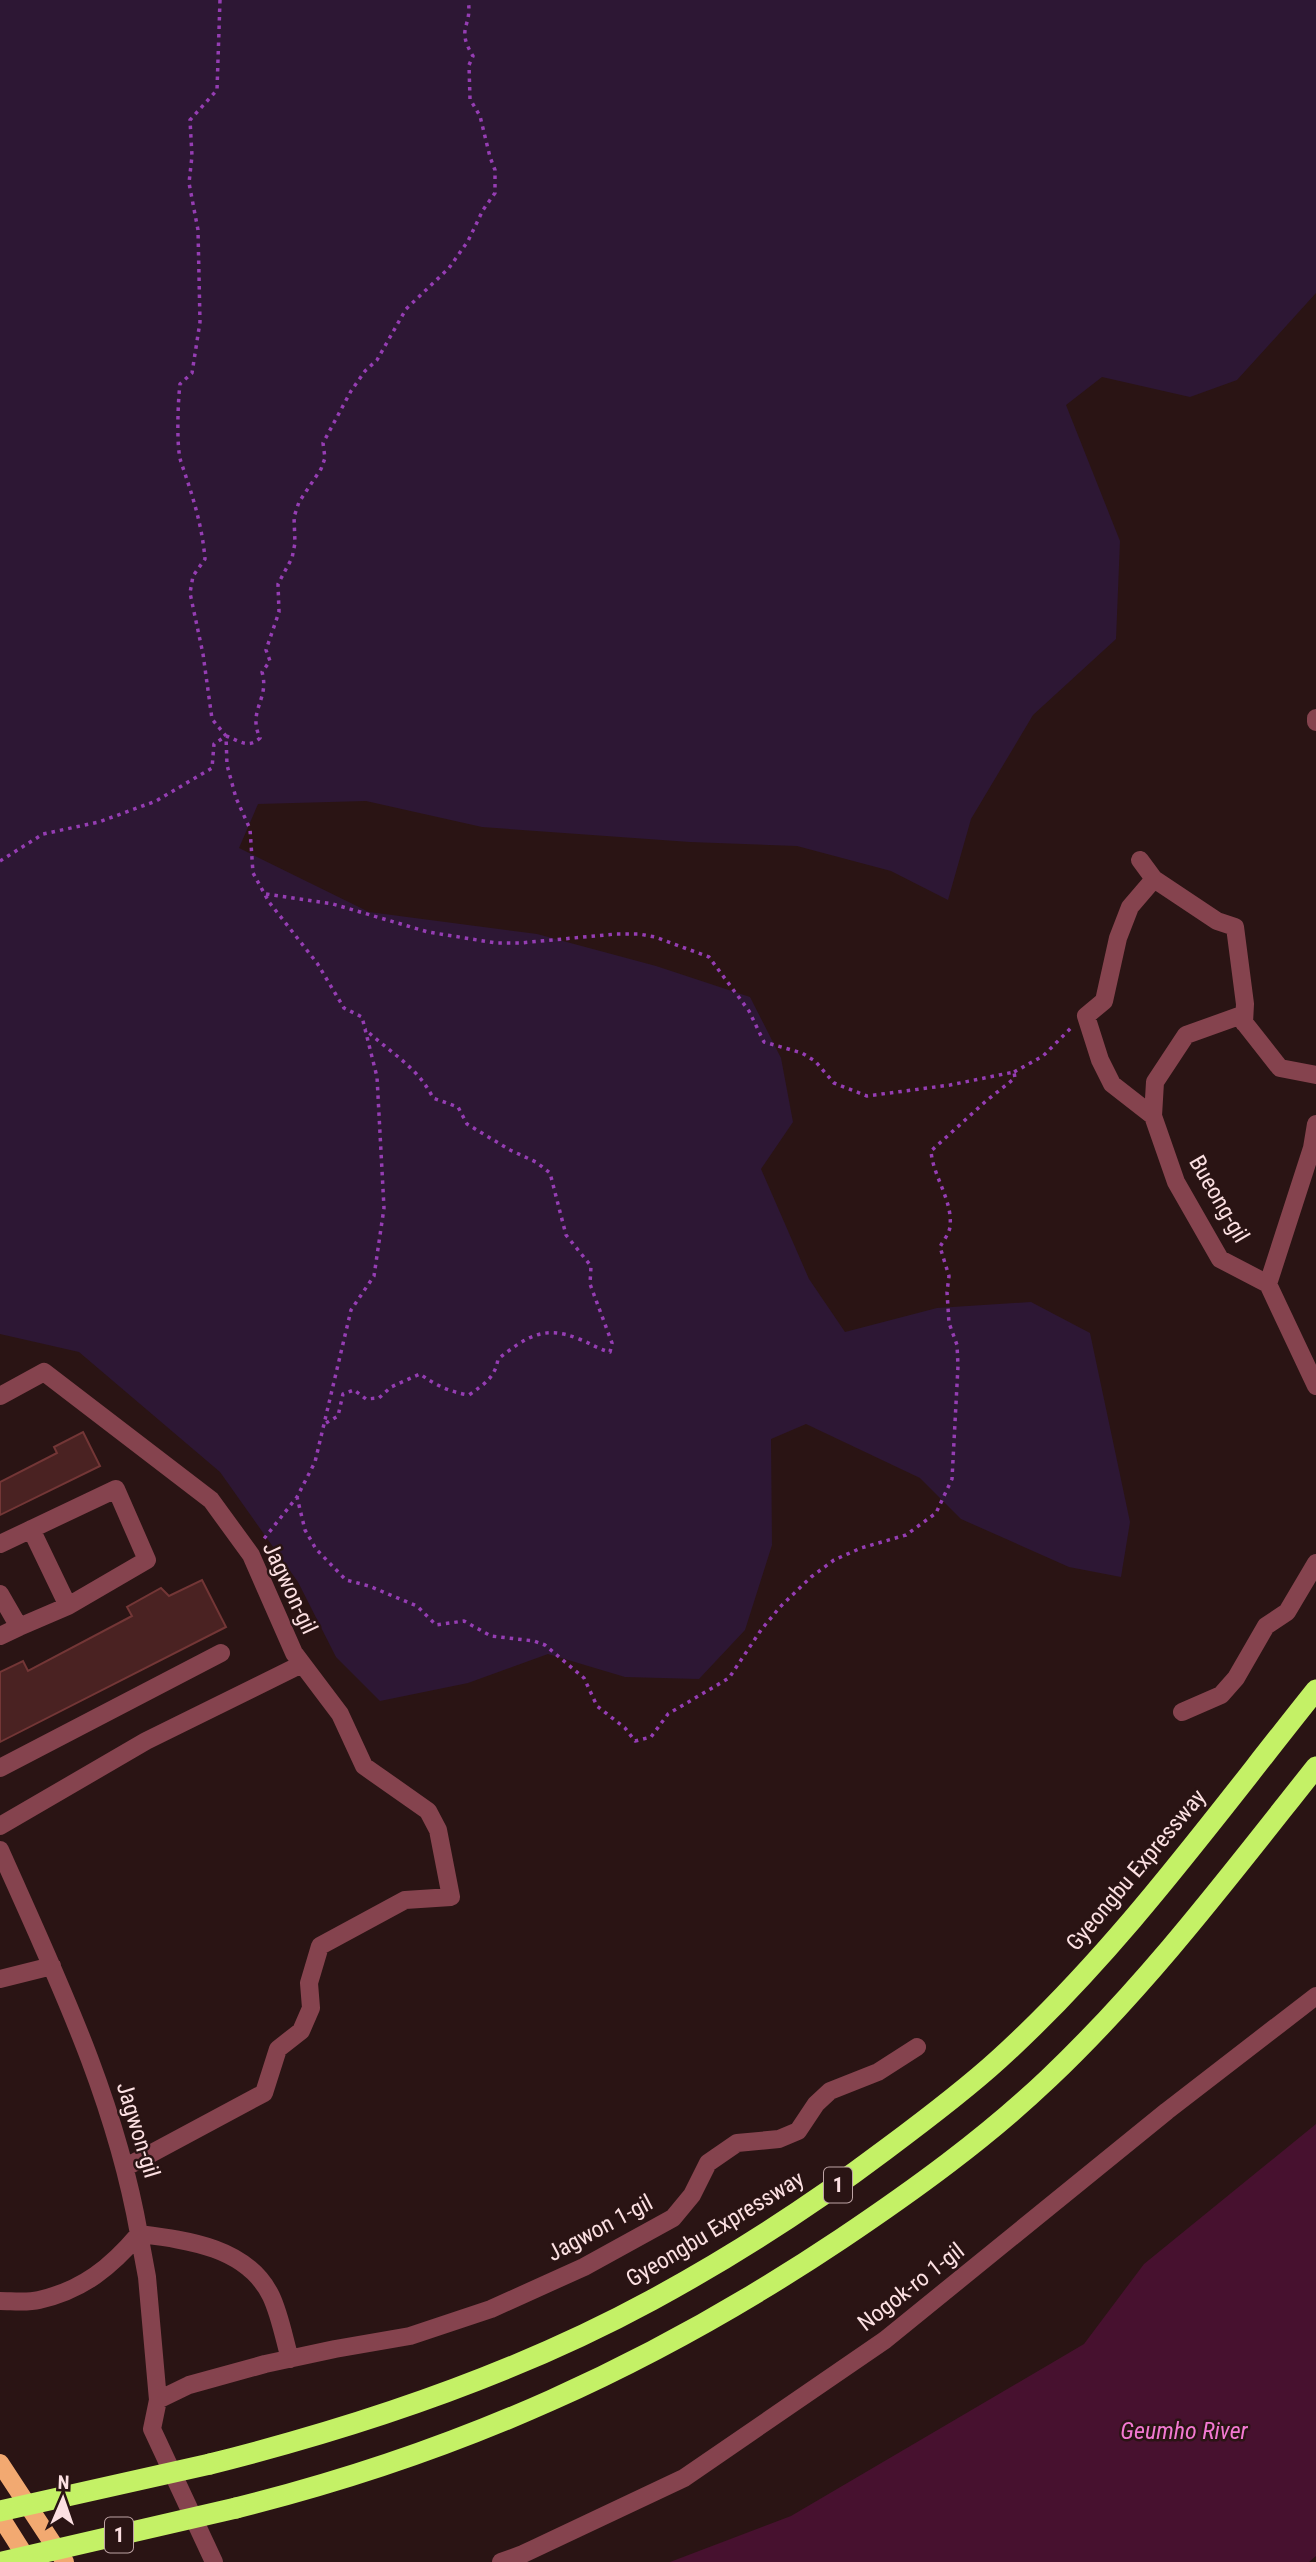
<svg xmlns="http://www.w3.org/2000/svg" width="1316" height="2562" viewBox="0 0 1316 2562" font-family="'Roboto Condensed',sans-serif">
	<style>
		.green { fill: #2d1734 }
		.water { fill: #47112f }
		.building { fill: #4a2222; stroke: #733636; stroke-width: 2 }
		.lines { fill: none; stroke-linecap: round; stroke-linejoin: round }
		.path { stroke: #953db3; stroke-width: 3.5; stroke-dasharray: 3.5 5; stroke-linecap: butt }
		.minor { stroke: #85434e; stroke-width: 18 }
		.major { stroke: #f2a971; stroke-width: 18 }
		.highway { stroke: #c4f166; stroke-width: 21 }
		.highway-bridge { stroke: #c4f166; stroke-width: 21 }
		.labels { text-anchor: middle; dominant-baseline: central; stroke-width: 5; stroke-linejoin: round; paint-order: stroke }
		.shield { fill: #2a1414; stroke: #bda3a4; stroke-width: 2 }
		.shield-label { font-size: 21px; font-weight: bold; fill: #fce0e2 }
		.street-label { font-size: 23px; fill: #fce0e2; stroke: #2a1414 }
		.water-label { font-size: 24px; font-style: italic; fill: #f378d1; stroke: #2a1414 }
	</style>
	<rect width="100%" height="100%" fill="#2a1414"/>
	<path class="green" d="M0,0H1316V293L1237,380L1190,397L1102,377L1066,405L1120,541L1116,639L1033,715L971,819L948,900L891,871L797,846L690,842L482,827L366,801L258,804L239,848L369,912L537,934L656,966L750,997L781,1058L793,1122L761,1169L809,1279L845,1332L937,1308L1031,1302L1090,1333L1130,1522L1121,1577L1069,1567L961,1519L920,1478L806,1424L771,1439L772,1545L745,1630L699,1679L625,1677L548,1654L468,1683L380,1701L336,1657L298,1582L220,1472L79,1352L0,1334Z"/>
	<path class="water" d="M1316,2124V2556L1309,2562H670L791,2516L1084,2344L1144,2264Z"/>
	<path class="building" d="M83,1432L100,1466L0,1515V1482L57,1453L54,1447Z
		M202,1580L226,1627L0,1742V1672L23,1661L28,1671L132,1616L127,1607L161,1588L169,1596Z"/>
	<g class="lines">
		<path class="path" d="M220,0L217,90L190,120L192,156L189,183L198,230L200,322L192,373L180,384C178,400 176,448 181,462C192,494 202,524 205,559L193,576L190,593L203,654L212,719L226,736L227,765L236,798L250,829L253,873L269,902L317,963L344,1008L362,1017L377,1077L384,1208L374,1276L351,1310L315,1462L297,1497L263,1540
			M0,861L43,834L99,822L156,801L212,768L214,744L226,736C240,741 248,749 260,738C247,710 270,700 262,672L270,661L266,650L279,612L278,584L292,558L295,543L294,517L299,502L321,469L325,458L323,443L351,391L365,371L377,360L406,309L449,268L468,241L483,210L495,193V170L490,157L480,116L470,99L469,65L473,56C455,27 473,27 468,0
			M266,894L333,904L428,932L496,943H520L616,934H639L655,937L709,957L749,1011L764,1042L802,1053L815,1061L834,1083L867,1096L950,1085L1014,1072L1015,1078L986,1101L931,1151C933,1177 953,1200 950,1227C949,1234 943,1241 940,1247L949,1276L947,1292L949,1323L957,1345L958,1366L952,1479L936,1513L906,1535L861,1548L834,1560L811,1577L780,1607L761,1630L729,1678L668,1714L651,1737L635,1741L625,1728L597,1706L584,1678L545,1645L534,1641L491,1636L464,1621L436,1625L417,1606L369,1586L346,1580L316,1549L305,1530L297,1497
			M1014,1072L1043,1056L1072,1027
			M326,1423L338,1416L343,1394L354,1390L366,1399L379,1398L391,1387L420,1374C435,1385 450,1392 469,1395C484,1384 495,1378 498,1359C525,1338 543,1324 579,1339C590,1343 598,1349 610,1352L612,1343L590,1284L591,1266L566,1235L550,1173L536,1162L510,1150L467,1124L458,1107L433,1098C418,1067 389,1052 365,1029"/>
		<path class="minor" d="M1316,718V722
			M1140,860L1154,879L1217,921L1235,927L1245,1004L1244,1023
			M1154,879L1130,907L1118,938L1104,1001L1086,1016L1100,1060L1112,1084L1153,1116L1176,1182L1220,1259L1268,1284L1316,1386
			M1153,1116L1155,1082L1186,1035L1239,1016L1280,1068L1316,1075
			M1268,1284L1312,1148L1316,1124
			M0,1396L44,1372L211,1500L251,1555L294,1653L340,1714L364,1766L428,1811L438,1830L451,1897L405,1900L320,1946L309,1983L311,2008L301,2031L278,2049L264,2093L126,2167
			M0,1544L116,1489L147,1560L68,1606L31,1529
			M0,1594L19,1627L68,1606
			M0,1636L19,1627
			M1182,1712L1221,1695L1236,1678L1266,1626L1287,1612L1316,1563
			M0,1768L221,1653
			M0,1826L146,1741L302,1664
			M0,1850C56,1976 115,2097 139,2234C111,2267 83,2290 39,2300C27,2303 12,2301 0,2301
			M0,1979L52,1966
			M158,2400L147,2277L139,2234C187,2240 247,2247 271,2296C280,2315 284,2338 290,2359
			M214,2562L152,2429L158,2400L189,2385L265,2364L335,2349L410,2336L491,2309L584,2267L673,2218L692,2195L708,2163L737,2143L779,2139L798,2131L816,2104L830,2091L878,2072L917,2047
			M501,2562L523,2554L684,2478L885,2340L1167,2111L1316,1996"/>
		<path class="major" d="M0,2463L65,2562
			M0,2516L29,2562"/>
		<path class="highway" d="M210,2464C362,2426 514,2375 652,2300C733,2256 812,2205 885,2150C924,2121 964,2091 999,2059C1119,1950 1215,1816 1316,1690
			M236,2508C458,2453 651,2366 841,2239C914,2190 986,2138 1049,2078C1148,1984 1231,1874 1316,1767"/>
		<path class="highway-bridge" d="M0,2511L210,2464
			M2,2562L236,2508"/>
	</g>
	<g class="labels">
		<g class="shield">
			<rect x="824" y="2167.5" width="28" height="35" rx="5"/>
			<rect x="105" y="2517.5" width="28" height="35" rx="5"/>
		</g>
		<g class="shield-label">
			<text x="838" y="2185">1</text>
			<text x="119" y="2535">1</text>
		</g>
		<g class="street-label">
			<text transform="translate(1219 1199) rotate(60)">Bueong-gil</text>
			<text transform="translate(290 1588) rotate(65)">Jagwon-gil</text>
			<text transform="translate(1136 1870) rotate(-50)">Gyeongbu Expressway</text>
			<text transform="translate(138 2130) rotate(73)">Jagwon-gil</text>
			<text transform="translate(600 2228) rotate(-28)">Jagwon 1-gil</text>
			<text transform="translate(715 2229) rotate(-31)">Gyeongbu Expressway</text>
			<text transform="translate(911 2287) rotate(-38)">Nogok-ro 1-gil</text>
		</g>
		<g class="water-label">
			<text x="1184" y="2431">Geumho River</text>
		</g>
	</g>
	<g transform="translate(63 2499) rotate(2)" stroke="#2a1414" stroke-width="5" paint-order="stroke">
	<path d="M0-5L12 26L0 18L-12 26Z" fill="#fce0e2"/>
	<text y="-10" font-size="19" font-weight="bold" text-anchor="middle" fill="#fce0e2">N</text>
	</g>
</svg>
